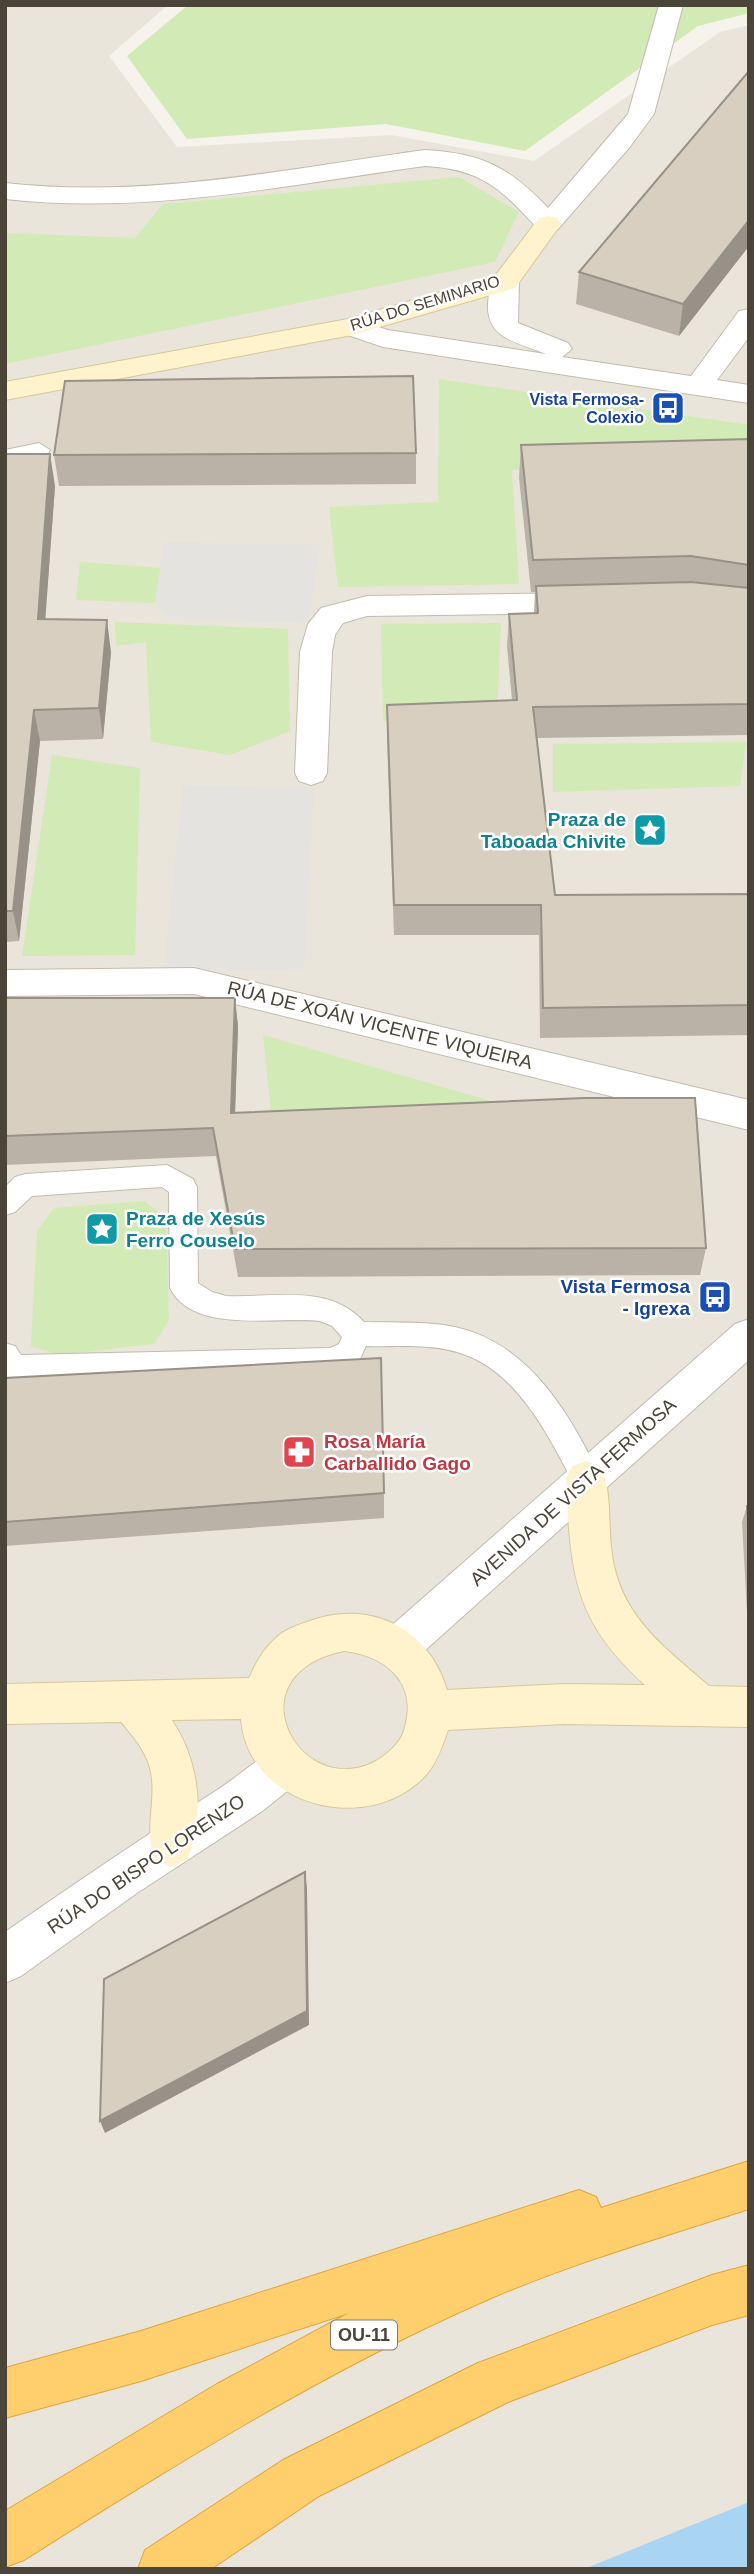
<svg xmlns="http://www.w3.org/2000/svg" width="754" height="2574" viewBox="0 0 754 2574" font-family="Arial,sans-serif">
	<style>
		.residential { fill: #eae5da }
		.green { fill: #d2eab5 }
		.parking { fill: #e5e3e0 }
		.water { fill: #a9d4f2 }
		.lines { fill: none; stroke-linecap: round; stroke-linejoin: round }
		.lane-casing { stroke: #c2bbae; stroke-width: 2 }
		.street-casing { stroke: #c2bbae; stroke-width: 2 }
		.secondary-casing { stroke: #d6c79b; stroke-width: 2 }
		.highway-casing { stroke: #e0a43c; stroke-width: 2 }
		.lane { fill: #fff; fill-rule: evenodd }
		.street { fill: #fff; fill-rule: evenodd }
		.secondary { fill: #fff3cd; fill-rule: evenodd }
		.highway { fill: #ffcf6e; fill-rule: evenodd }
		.wall { fill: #bab2a6 }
		.shaded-wall { fill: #979187 }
		.building { fill: #d8cfc1; stroke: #979187; stroke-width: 2 }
		.labels { text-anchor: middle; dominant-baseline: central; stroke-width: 5; stroke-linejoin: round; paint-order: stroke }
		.far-street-label { font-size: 16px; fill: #4b4439; stroke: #fff }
		.far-transit-label { font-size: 16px; font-weight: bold; fill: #164399; stroke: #fff; text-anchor: end }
		.shield { fill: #fff; stroke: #817c74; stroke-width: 2 }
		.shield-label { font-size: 18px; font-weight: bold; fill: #4b4439 }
		.culture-label { font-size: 19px; font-weight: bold; fill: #0d838f; stroke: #fff; text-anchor: end }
		.street-label { font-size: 19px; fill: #4b4439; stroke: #fff }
		.transit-label { font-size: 19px; font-weight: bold; fill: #164399; stroke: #fff; text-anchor: end }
		.health-label { font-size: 19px; font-weight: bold; fill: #be3a42; stroke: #fff; text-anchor: start }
	</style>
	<rect width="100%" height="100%" fill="#f6f3ec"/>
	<path class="residential" d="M5,5H168L109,56L177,147L391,135L534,161L720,32L749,25V2569H5Z"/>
	<path class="green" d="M188,5H749V13L698,26L525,151L386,124L187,139L127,56Z
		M459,177L519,212L495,262L5,364V233L135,238L163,204Z
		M439,379L749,425V460H658L512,470L519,584L338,587L329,507L438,502Z
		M80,562L161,568L155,603L76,600Z
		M115,622L288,629L290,731L230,755L151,742L146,642L116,646Z
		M501,623L497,716L383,721L381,624Z
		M746,742L740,786L553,792V744Z
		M52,755L140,768L135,955L22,956Z
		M263,1035L581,1127L274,1140Z
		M145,1201L166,1218L169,1320L154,1344L57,1355L31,1346L37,1231L54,1208Z"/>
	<path class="parking" d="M164,542L320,545L309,623L169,619L155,603Z
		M183,785L314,788L304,971L164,968Z"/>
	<path class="water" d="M749,2502V2569H584Z"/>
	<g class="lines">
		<defs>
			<path id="lane" d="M39,443L50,450L47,455L5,464V450Z
				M167,1165L193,1179L197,1187L198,1283L212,1292L226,1296C273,1298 329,1283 364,1322C394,1323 425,1321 455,1327C529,1343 571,1415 601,1479L596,1488L586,1492L576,1488C550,1439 519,1373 463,1354C433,1343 397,1347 366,1346L359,1361L333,1372L13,1379L5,1377V1343L15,1346L21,1355L330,1348L339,1344L342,1337L332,1326L320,1321C278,1316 193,1335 170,1288L169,1192L162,1187L32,1196L15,1212L5,1215V1187L15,1177L25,1174Z"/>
			<path id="street" d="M659,5H683L654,114L629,148L557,230H539C501,189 482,169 425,166C286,185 146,215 5,199V183C146,199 286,169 425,150C482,153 509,167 548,208L628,114Z
				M505,274L515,276L519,282L518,323L568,343L572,349L562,357L691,376L739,311L749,309V337L717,380L749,385V403L383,347L342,333L338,327L342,321L352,319L388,330L546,354C519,342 486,340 488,303C489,294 490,284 495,276Z
				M585,593L596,596L600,603L596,610L585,613L367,616L343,623L335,635L332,652L327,773L323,781L311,785L299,781L295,773L300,652L308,624L321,608L367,596Z
				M194,968L749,1100V1130L194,994L5,996V970Z
				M749,1319V1360L412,1662L397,1668L382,1662L376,1648L382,1634L735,1324Z
				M285,1745L300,1751L307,1766L300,1781L261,1812L137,1893L21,1976L5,1983V1932C74,1884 143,1837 214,1792C238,1777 259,1756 285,1745Z"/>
			<path id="secondary" d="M548,216L557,218L561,224L515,288L352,335L5,400V382L348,319L495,276L539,218Z
				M586,1461L600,1466C612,1490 608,1520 611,1546C617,1614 661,1644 709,1686L749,1687V1727L564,1724L448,1730C443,1745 437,1762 427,1774C371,1837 248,1808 241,1719L172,1720C199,1761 206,1815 187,1860L171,1867L155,1860C143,1831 158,1799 150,1768C146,1751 132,1735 121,1722L5,1724V1684L249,1678C256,1663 263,1649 276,1638C285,1629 298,1625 310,1621C370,1599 429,1628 447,1690L564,1684L645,1685C572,1619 571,1572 566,1479L572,1466ZM344,1651C387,1656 419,1684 404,1730C401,1743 386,1755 376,1761C300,1802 229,1675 344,1651Z"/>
			<path id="highway" d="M749,2161V2209C662,2237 573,2263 489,2299C326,2370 174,2465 24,2560L5,2567V2511L217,2384L349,2313L141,2381L5,2418V2368L141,2331L579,2190L596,2197L601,2208Z
				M749,2265V2315L712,2325L508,2402L319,2496L211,2569H138L145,2550L283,2460L478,2363L712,2275Z"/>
		</defs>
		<use href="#lane" class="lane-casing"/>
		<use href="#street" class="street-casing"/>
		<use href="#secondary" class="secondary-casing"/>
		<use href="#highway" class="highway-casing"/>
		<use href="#lane" class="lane"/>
		<use href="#street" class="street"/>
		<use href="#secondary" class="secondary"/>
		<use href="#highway" class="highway"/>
	</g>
	<path class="wall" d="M749,71V246L679,336L576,304L579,272Z
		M749,439V735L537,738L555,895L749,894V1035L540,1038L539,935H394L387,737V705L512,700L507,646L509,614L534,613L535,592H531L519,478L521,445Z
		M416,453V484L59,486L54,455Z
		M5,454L55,486L45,619L111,652L103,739L40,741L19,941L5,942Z
		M5,998H235L238,1027L235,1113L706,1248L700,1275L238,1277L216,1156L5,1165Z
		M5,1378L384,1493V1518L5,1546Z
		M747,1506H749V1630H748L742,1522Z"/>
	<path class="shaded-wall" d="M749,220V246L679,336L683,304Z
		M50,454L55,486L43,651L38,619Z
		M107,620L111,652L103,739L99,708Z
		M34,710L40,741L19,941L13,911Z
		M235,998L238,1027L234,1142L231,1113Z
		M305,1872L307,1888L309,2025L105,2133L100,2121Z"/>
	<path class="building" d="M749,71V220L683,304L579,272Z
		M413,376L416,453L54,455L65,381Z
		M749,439V565L691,556L533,560L521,445Z
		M5,454H50L38,619L107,620L99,708L34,710L13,911H5Z
		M691,582L749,588V704L533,707L555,895L749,894V1005L543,1008L541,905H394L387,705L517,700L509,614L538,613L536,586Z
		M5,998H235L231,1113L584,1098H695L706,1248L235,1249L213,1128L5,1136Z
		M381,1358L384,1493L5,1522V1378Z
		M747,1506H749V1540Z
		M305,1872L307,2011L100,2121L104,1979Z"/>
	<defs>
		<symbol id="bus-square" viewBox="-11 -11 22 22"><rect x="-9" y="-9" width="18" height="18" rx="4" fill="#1a4fb4" stroke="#fff"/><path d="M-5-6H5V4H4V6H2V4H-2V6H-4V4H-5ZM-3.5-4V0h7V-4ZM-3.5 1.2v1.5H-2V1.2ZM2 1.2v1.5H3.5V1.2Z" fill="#fff"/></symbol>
		<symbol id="sight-square" viewBox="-11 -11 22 22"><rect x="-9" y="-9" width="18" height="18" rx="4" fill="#0f9aa8" stroke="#fff"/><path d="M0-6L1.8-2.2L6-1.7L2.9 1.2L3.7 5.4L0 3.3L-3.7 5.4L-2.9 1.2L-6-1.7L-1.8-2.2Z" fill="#fff"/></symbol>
		<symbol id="pharmacy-square" viewBox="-11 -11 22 22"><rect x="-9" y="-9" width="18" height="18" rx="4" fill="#e0444e" stroke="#fff"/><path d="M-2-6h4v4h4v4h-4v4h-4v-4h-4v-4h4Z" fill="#fff"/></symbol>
	</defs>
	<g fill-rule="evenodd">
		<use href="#bus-square" x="649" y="389" width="38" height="38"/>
		<use href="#sight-square" x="631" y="811" width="38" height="38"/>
		<use href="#sight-square" x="83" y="1210" width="38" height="38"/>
		<use href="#bus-square" x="696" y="1278" width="38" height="38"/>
		<use href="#pharmacy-square" x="280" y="1433" width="38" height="38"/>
	</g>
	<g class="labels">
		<g class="far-street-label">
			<text transform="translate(425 303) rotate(-17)">RÚA DO SEMINARIO</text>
		</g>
		<g class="far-transit-label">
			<text x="644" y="399">Vista Fermosa-<tspan x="644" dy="18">Colexio</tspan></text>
		</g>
		<rect class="shield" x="331" y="2320.5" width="66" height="29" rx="5"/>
		<g class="shield-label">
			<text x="364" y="2335">OU-11</text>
		</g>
		<g class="culture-label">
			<text x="626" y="819">Praza de<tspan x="626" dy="22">Taboada Chivite</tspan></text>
			<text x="126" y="1218" text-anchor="start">Praza de Xesús<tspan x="126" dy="22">Ferro Couselo</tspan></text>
		</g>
		<g class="street-label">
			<text transform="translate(380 1025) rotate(14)">RÚA DE XOÁN VICENTE VIQUEIRA</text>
			<text transform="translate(573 1492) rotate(-42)">AVENIDA DE VISTA FERMOSA</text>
			<text transform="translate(146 1864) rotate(-34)">RÚA DO BISPO LORENZO</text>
		</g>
		<g class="transit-label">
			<text x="690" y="1286">Vista Fermosa<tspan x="690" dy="22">- Igrexa</tspan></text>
		</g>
		<g class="health-label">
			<text x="324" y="1441">Rosa María<tspan x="324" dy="22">Carballido Gago</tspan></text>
		</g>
	</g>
	<rect width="754" height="2574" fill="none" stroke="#4b4439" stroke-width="14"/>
</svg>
